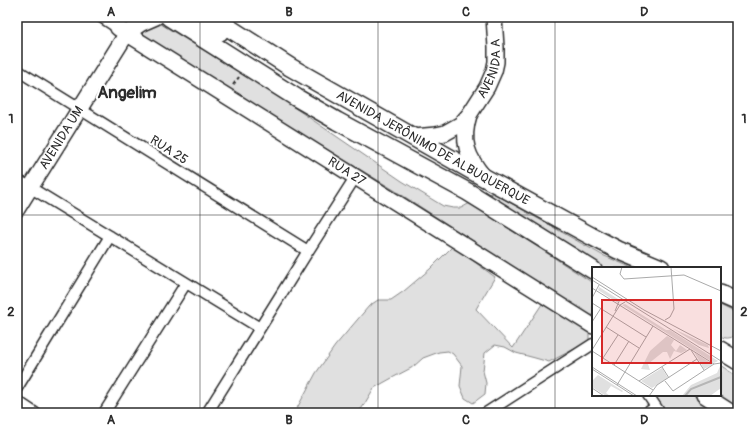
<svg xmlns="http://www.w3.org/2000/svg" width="755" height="430" viewBox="0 0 755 430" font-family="Pangolin,sans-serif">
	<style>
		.green { fill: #e0e0e0; stroke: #868686 }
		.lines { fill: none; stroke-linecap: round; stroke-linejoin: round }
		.street-casing { stroke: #2b2b2b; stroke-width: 13 }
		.secondary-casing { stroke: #2b2b2b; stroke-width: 18 }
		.primary-casing { stroke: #2b2b2b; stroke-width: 20 }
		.path { stroke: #2b2b2b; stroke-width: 2; stroke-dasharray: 4 3; stroke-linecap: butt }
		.street { stroke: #fff; stroke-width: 10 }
		.secondary { stroke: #fff; stroke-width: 15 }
		.primary { stroke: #fff; stroke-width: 17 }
		.grid { fill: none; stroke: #2b2b2b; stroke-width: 1; stroke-opacity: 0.55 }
		.labels { text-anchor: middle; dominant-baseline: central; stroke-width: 4; stroke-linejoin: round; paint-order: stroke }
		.street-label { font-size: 13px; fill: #2b2b2b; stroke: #fff }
		.district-label { font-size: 17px; font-weight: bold; fill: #2b2b2b; stroke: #fff }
		.inset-river { fill: none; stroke: #b6b6b6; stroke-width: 2 }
		.inset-road { fill: none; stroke: #aaa; stroke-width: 1 }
		.view { fill: #d62828; fill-opacity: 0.15; stroke: #d62828; stroke-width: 2 }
		.inset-edge { fill: none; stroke: #2b2b2b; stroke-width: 2 }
		.neatline { fill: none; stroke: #2b2b2b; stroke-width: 1.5 }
		.grid-label { font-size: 13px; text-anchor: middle; font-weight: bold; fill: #2b2b2b }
	</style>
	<rect width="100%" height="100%" fill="#fff"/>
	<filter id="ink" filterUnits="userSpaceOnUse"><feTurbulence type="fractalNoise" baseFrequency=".025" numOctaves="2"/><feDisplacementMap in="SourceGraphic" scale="8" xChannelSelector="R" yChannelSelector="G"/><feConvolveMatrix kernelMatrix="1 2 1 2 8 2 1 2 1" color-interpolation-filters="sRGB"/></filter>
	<g filter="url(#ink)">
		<path class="green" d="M161,24L273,93L402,181L443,206L453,208H461L470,203L593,283V318L394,190L138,35L150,27Z
			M493,193L602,255L633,268H604L487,194Z
			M453,246L495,277L476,309L513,348L542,304L583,326L589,332V339L586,343L549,362L535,358L516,353L505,347L495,345L485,353L483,371L486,383L485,394L473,403L465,398L460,386L462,366L453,354L448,351L439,352L423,358L413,367L392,378L374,388L362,408L356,413H292L296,410L316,373L335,346L369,306L378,300H391L404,291L430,269Z
			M720,305L732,311L738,315V332C733,338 727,340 720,336Z
			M720,365L738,377V411L713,395H720Z
			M652,395H693L721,413H665Z"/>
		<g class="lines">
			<defs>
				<path id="street" d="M101,17L118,28
					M17,70L308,251
					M23,183L260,328
					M17,388L110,236
					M648,395L660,413
					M17,401L35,413
					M104,413L186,283
					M207,413L308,251L356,176
					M486,413L593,344
					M647,413L656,407"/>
				<g id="secondary">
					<path id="s1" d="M118,28L593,326"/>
					<path d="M469,115C461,141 467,157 484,177"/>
					<path id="s2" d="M414,137L436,135L445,133L461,124L469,115L487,87L494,71L496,62V47L494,17"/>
					<path id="s3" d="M17,209L127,33L140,24L156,17"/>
					<path d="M704,395L732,413"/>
				</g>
				<g id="primary">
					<path d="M169,17L297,98L337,121L468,192L593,270"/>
					<path d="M195,17L220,32"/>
					<path id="s4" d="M212,17L290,67L485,178L591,236L618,250L661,268"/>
					<path d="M720,294L738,302"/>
					<path d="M720,350L738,361"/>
				</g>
			</defs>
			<use href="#street" class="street-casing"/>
			<use href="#secondary" class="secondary-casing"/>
			<use href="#primary" class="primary-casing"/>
			<path class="path" d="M233,85L239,77"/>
			<use href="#street" class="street"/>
			<use href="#secondary" class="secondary"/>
			<use href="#primary" class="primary"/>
		</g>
	</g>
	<path class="grid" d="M200,17V413M378,17V413M555,17V413M17,215H738"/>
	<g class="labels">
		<g class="street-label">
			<text stroke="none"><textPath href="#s2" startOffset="114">AVENIDA A</textPath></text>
			<text stroke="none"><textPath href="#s3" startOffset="84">AVENIDA UM</textPath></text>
			<text stroke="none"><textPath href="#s4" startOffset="257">AVENIDA JERÔNIMO DE ALBUQUERQUE</textPath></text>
			<text transform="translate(169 150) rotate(32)">RUA 25</text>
			<text stroke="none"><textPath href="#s1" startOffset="270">RUA 27</textPath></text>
		</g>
		<g class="district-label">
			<text x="127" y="92">Angelim</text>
		</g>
	</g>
	<g transform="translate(592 267)">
		<rect width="129" height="129" fill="#fff"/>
		<path d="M7,20L26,32V36L6,23ZM33,37L74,63H78L126,94L122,96L30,38ZM80,61L116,78L117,81L107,78ZM75,69L82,73L79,78L84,84L88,78L95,83L89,86L82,84L78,92L75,85H71L56,97L58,103L49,102L58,84ZM102,85L120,97V98L112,102ZM129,97V121L118,129H90L99,118L125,106ZM70,101L76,111L60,121L49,114ZM6,108L31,124L30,125L19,119L14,126L18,129H14L0,120V114Z" fill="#e0e0e0"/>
		<path class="inset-river" d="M93,129L99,122L129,110"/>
		<path class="inset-road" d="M30,0L28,7L32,12L92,8L129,24M0,10L52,43L129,84M0,13L129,94M0,21L122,97M0,31L7,18M0,36L54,70M23,44L28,32M73,53L78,50L82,42L79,0M0,55L9,41M14,60L47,81M0,83L28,38L33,35M99,83L112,103M0,84L61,123M11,91L26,68M22,98L37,74M0,100L45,129M70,100L77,111M0,102L42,129M47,114L98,82M73,114L81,124L122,97L129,96M25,118L61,59M0,121L12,129M57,129L65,118L105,92"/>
		<path class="view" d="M10,33H119V96H10Z"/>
		<rect width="129" height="129" class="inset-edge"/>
	</g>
	<rect width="755" height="430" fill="none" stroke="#fff" stroke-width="44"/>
	<rect x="22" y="22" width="711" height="386" class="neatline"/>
	<g class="grid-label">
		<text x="111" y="16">A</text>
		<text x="289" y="16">B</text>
		<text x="466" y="16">C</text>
		<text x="644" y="16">D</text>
		<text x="11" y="123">1</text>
		<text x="744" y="123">1</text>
		<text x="11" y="316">2</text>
		<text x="744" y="316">2</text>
		<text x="111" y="424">A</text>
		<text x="289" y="424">B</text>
		<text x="466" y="424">C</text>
		<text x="644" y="424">D</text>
	</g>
</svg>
